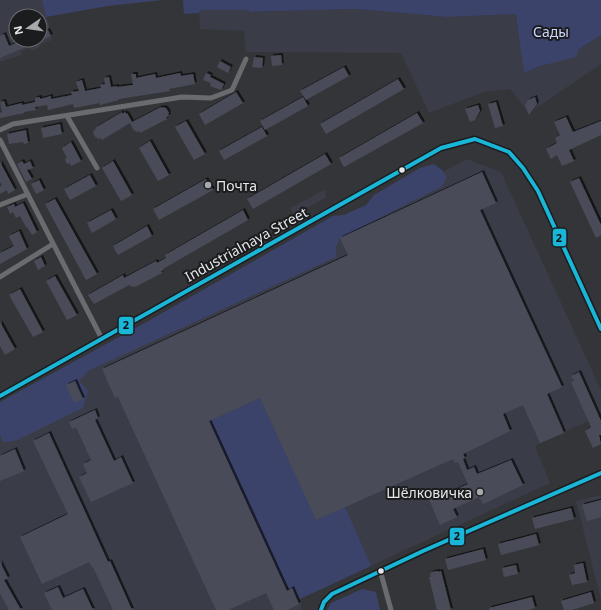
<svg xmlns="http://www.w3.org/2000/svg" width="601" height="610" viewBox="0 0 601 610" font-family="'Noto Sans',sans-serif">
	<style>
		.built { fill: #3a3d47; fill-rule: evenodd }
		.green { fill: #3c436b }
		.building { fill: #4a4c59; filter: url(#shadow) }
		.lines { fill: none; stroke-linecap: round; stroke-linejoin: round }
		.minor { stroke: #6a6b6e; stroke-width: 5 }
		.tertiary { stroke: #6a6b6e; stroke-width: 6 }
		.bus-1-casing { stroke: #1b1c1e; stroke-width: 7 }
		.bus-1 { stroke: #1ab6d8; stroke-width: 4 }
		.bus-dot { fill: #e6e7ea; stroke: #1b1c1e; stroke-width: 1.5 }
		.poi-dot { fill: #a8a9ac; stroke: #1b1c1e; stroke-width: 1.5 }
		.labels { text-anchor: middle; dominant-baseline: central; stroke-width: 4; stroke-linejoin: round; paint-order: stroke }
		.park-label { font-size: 14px; fill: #ccd5fb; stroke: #1b1c1e }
		.poi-label { font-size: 14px; fill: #e6e7ea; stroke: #1b1c1e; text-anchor: start }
		.street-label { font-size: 14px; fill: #e6e7ea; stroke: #1b1c1e }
		.line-badge { stroke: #1b1c1e; stroke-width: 1.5 }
		.pale-badge-label { font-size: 11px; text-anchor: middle; font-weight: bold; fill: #111 }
	</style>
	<defs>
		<filter id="shadow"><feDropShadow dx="2" dy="-2" stdDeviation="0" flood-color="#0009"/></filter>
	</defs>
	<rect width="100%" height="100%" fill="#343538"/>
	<path class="built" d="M0,0H42L50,29L48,30L52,40L41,44L40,47L32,51L30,48L21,51L22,55L0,62ZM16,16H40V40H16Z
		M356,9L448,17L516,14L529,71L578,50L601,35V64L529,113L510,89L484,92L429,113L401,53L246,52L244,31L200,29L199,10H249L250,12Z
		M467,159L501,172L601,390V415L535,446L550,483L301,598V610H0V411Z
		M324,190L327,197L294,215L290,208Z
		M601,495V600L576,501Z"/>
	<path class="green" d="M42,0H163L108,6L46,17Z
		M183,0H601V35L578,50L576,57L540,66L529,71L524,72L516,14L448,17L356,9L249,12V10H200L199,13L184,14Z
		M434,164L442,170L447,178L441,187L340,238L336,247V257L88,371L79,381L88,391L83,408L15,441L3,442L0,435V402L150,320L333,216L344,215L366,205L374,195L420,168Z
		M260,398L316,520L345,507L371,566L300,599L284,584L209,421Z
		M362,589L376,592L380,610H327L331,603Z"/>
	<path class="building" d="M48,30L51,36L0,58V36L4,34L9,46L23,40H40V33Z
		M281,55L282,65L272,66L271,56Z
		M254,57L263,58L262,68L252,67Z
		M220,61L231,67L228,73L217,67Z
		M344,67L349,76L306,100L300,91Z
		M180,73L181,76L193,74L195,84L169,89L170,91L119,99V100L100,105V103L74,108L73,104L48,110L47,105L35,107L36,110L24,112V113L0,118V113L2,112L0,102L4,101L6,107L22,103V105L35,102V98L40,97V99L51,96V99L72,95L71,92L79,91L76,82L82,80L85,91L101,88L100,85L105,84L104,78L109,77L111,87L117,86V87L133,85L131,74H136V78L155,74L156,78Z
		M206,73L211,75L210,77L224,84L221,90L210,86L211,83L203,80Z
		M398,79L404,89L326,134L320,124Z
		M236,92L243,103L205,125L199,114Z
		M303,97L308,106L265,130L260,121Z
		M535,97L537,104L529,115L525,105L528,100Z
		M496,102L503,126L495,128L488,104Z
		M478,105L480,111L475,120L470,122L465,109Z
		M161,107L162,108L164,107L165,108H166L169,113L168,114L169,116L166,117L167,119L140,133L139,131L136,132L135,130L134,131L130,123L102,140L101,138L98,139L97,137L96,138L93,133L94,132L93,131L96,129L95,128L122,112V114L125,112L126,114L127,113L132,122Z
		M417,113L423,123L344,167L339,158Z
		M566,117L573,132L601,121V135L569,150L574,161L562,166L557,155L551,159L546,149L557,143L555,138L560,135L554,122Z
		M186,121L205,154L194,160L175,127Z
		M60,124L62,134L43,138L41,128Z
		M262,127L267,136L224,160L219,151Z
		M26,130L28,143L24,144L23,142L9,144L7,134Z
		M150,141L169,175L158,181L139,148Z
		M71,142L81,161L71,166L70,163L67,164L65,159L67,158L62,148Z
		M325,154L331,164L253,209L247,199Z
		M22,161L24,164L30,161L33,168L27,170L32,179L26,182L17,164Z
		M113,161L132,195L121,201L102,168Z
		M0,162L15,190L8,194L7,190L0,194V187L2,185L0,182Z
		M482,172L496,203L480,210L562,387L547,394L564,433L540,443L523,405L503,414L510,431L463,454L465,458L463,459L467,470L474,467L477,474L511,460L523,485L483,504L479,497L453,509L457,517L440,525L428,497L444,490L446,494L468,484L458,462L455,463L453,459L316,520L260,398L209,421L287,591L292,588L299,604L287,610H274L266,593L228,610H216L118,397L115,398L102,369L348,255L340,238Z
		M90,175L96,186L70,200L64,189Z
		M579,178L601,225V235L596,238L570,182Z
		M206,179L213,190L159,220L153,209Z
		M39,180L44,190L36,194L31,184Z
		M55,199L97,274L86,280L45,204Z
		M23,203L37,232L32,235L27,227H26L20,216L16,218L13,212L10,214L7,207L14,204L15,207Z
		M111,210L116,219L92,233L87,223Z
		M243,210L248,220L163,269L164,270L161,271L162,273L135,287L134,286L132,287L129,285L94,304L88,295L123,275L124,278L156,261L157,263L166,258L165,255Z
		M147,226L152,236L118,255L113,246Z
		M19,231L27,249L0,264V253L14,246L9,236Z
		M41,257L45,266L38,270L34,261Z
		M55,276L77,315L67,320L46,281Z
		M20,289L43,332L33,337L9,295Z
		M0,322L15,349L5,355L0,346Z
		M579,372L601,421V435H599L601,444L593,448L585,431L591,427L571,382L574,381L571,376Z
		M75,381L83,399L74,403L66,385Z
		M95,410L98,418L95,420L114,461L121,457L133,483L91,502L79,477L87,473L83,464L91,460L76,427L72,429L69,422Z
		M49,433L108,562L110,561L132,610H113L93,567H92L89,562L42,584L20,537L68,514L33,441Z
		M15,449L24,471L0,481V456Z
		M601,500V517L587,521L582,505Z
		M571,508L574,519L535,529L532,518Z
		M536,534L539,545L501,555L498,544Z
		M483,549L486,560L448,570L445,559Z
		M0,562L8,578L4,580L21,610H9L0,593Z
		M583,563L587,582L572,585L569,575L575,573L574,565Z
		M516,565L518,574L504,577L502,568Z
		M438,571V572L441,571L451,610H437L429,577H431L430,574L432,572Z
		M58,587L63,598L83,589L93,610H52L44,593Z
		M591,592L594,603L572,610H564L561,601Z
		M532,597L535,608L529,610H490L489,608Z"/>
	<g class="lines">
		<path class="minor" d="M67,116L97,168
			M0,130L13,124L182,97L211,98L232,90L246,59
			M0,140L102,339
			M0,205L28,194
			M0,277L53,244
			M380,570L391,610"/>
		<path class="tertiary" d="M0,396L441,148L475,139L509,152L523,168L538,191L601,329
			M321,610L324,602L332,594L423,551L601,473"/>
		<defs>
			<path id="bus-1" d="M509,152L523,168L538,191L601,329
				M0,396L441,148L475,139L509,152
				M321,610L324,602L332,594L423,551L601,473"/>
		</defs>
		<use href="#bus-1" class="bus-1-casing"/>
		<use href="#bus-1" class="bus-1"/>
	</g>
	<g class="bus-dot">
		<circle cx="402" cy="170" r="3.5"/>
		<circle cx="381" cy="571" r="3.5"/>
	</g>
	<g class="poi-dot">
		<circle cx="208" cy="185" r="4"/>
		<circle cx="480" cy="492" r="4"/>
	</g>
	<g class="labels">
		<g class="park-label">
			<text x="551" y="31">Сады</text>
		</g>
		<g class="poi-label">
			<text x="216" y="185">Почта</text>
			<text x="472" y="492" text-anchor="end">Шёлковичка</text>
		</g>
		<g class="street-label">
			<text transform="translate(246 244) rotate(-29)">Industrialnaya Street</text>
		</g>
	</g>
	<g class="line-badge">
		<rect x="552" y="228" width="15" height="19" rx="4" fill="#1ab6d8"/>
		<rect x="118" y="316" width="16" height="19" rx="4" fill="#1ab6d8"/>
		<rect x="449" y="527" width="16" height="19" rx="4" fill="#1ab6d8"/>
	</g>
	<g class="pale-badge-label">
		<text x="559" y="242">2</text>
		<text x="126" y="329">2</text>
		<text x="457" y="540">2</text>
	</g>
	<g transform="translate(28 28) rotate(257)"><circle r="19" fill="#1b1c1e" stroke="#6c6d70"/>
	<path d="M0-3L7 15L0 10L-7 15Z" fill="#a8a9ac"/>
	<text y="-6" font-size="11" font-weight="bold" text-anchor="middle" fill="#e6e7ea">N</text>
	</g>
</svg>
